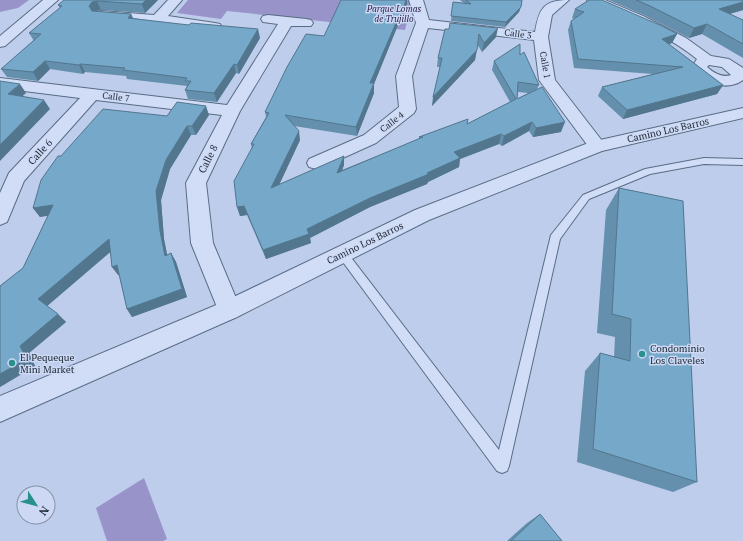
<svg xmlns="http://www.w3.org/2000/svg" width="743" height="541" viewBox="0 0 743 541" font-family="'PT Serif',serif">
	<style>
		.green { fill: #9893c9 }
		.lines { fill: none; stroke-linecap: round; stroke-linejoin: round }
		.service-casing { stroke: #586d83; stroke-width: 2 }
		.minor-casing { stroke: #586d83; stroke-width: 2 }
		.tertiary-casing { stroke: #586d83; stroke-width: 2 }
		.service { fill: #d1ddf7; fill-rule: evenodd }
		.minor { fill: #d1ddf7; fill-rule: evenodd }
		.tertiary { fill: #d1ddf7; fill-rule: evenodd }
		.wall { fill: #6590ad; fill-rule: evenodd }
		.shaded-wall { fill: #52768d }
		.building { fill: #75a8c9; stroke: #52768d }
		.poi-dot { fill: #2a908e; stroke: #cdd9f4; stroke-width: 1.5 }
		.labels { text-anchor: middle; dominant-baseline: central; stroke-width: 3; stroke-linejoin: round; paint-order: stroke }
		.far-park-label { font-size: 9px; font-style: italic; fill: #2d234f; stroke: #cdd9f4 }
		.far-street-label { font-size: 9px; fill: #1c2833; stroke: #cdd9f4 }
		.street-label { font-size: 10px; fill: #1c2833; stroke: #cdd9f4 }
		.poi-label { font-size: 10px; fill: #1c2833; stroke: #cdd9f4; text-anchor: start }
	</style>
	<rect width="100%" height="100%" fill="#becdec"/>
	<path class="green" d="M0,0H29L18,8L0,12Z
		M188,0H410L412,3L405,30L227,11L221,19L177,13Z
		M144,478L167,539L163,541H107L96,508Z"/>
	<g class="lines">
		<defs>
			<path id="service" d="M704,158L743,159V165L704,164L650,174L589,199L560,239L509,466L507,471L502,473L497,471L337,254L338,251H346L499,450L551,235L583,195L645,169Z"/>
			<path id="minor" d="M43,0H58L5,46L0,47V36Z
				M168,0H182L168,16L215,23L220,24L222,27L220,30L215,31L158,23L102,19L97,18L95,15L97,12L102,11L154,15Z
				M409,0H423L429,20L535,32C539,9 543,0 569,0L552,15L548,37L555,80L603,142L606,146L603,150L597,152L591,150L539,80L534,40L428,28L412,76L416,109L414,113L376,143L323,167L316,169L309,167L307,163L309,159L364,135L399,107L396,76L416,23Z
				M587,0H605L643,16L686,38L711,56L729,59L743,68V80C727,92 701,83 691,68L697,59C665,33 626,19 589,3ZM709,65L722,67L731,75C722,78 714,73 707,67Z
				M268,15L306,19L311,20L313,23L311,26H291L240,111L206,183L213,243L241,310L237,317L229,320L221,317L191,243L186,183L222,115L96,100L24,181L7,222L0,225V193L9,173L80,98L0,88V78L227,105L278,24L263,22L261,19L263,16Z"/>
			<path id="tertiary" d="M743,108V118L602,151L429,220L237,317L0,422V396L221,303L415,210L591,142Z"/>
		</defs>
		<use href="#service" class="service-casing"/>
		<use href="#minor" class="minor-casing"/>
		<use href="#tertiary" class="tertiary-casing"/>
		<use href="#service" class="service"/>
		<use href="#minor" class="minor"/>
		<use href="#tertiary" class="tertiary"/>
	</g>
	<path class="wall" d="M64,0H158L145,13L101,10L95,11L131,14L133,18L260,38L239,74L236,73L217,102L188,99L185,90L187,86L127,79L126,76L85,72L83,74L50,69L38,81L7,77L1,69L34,41L29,33L60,8L58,5Z
		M460,0H522L519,12L505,27L451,21L453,2L464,3Z
		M609,0H743V10L730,14L743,20V58L702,34L689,38L644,15Z
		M407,3L400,26L398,25L374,84V93L357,136L294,126L300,140L279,185L344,156V165L342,170L419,139V137L467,124L510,102L492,70L494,61L520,55L539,85L537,89L561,132L533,137L529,131L502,146L499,144L460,159L459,167L428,182L427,184L370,207L310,238L311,243L266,259L247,215L240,216L237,207L252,149L251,144L266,117L265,112L324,36ZM518,92L528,93L517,99Z
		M575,9L677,34L672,43L669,44L723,85L717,94L623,119L598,96L602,87L653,74L574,68L568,30L571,21L575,19L572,18Z
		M445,29L496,37L482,52L477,44L475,60L432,106L440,67H437L438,58Z
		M209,115L196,135H191L170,169L161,200L164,239L167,255L171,253L176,262L187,297L132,317L127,309L119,275L112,267L111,251L47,306L66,322L29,353L35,366L0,387V286L23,268L48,215L40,217L33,208L61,156L167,116Z
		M619,188L697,482L673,492L577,462L585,371L600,353L614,357L615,337L597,333L606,210Z
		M540,514L562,541H507L527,523Z"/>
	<path class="shaded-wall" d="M146,0H158L145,13L142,4Z
		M406,0H407V3L400,26L401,16Z
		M97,1L101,10L96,11L93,14L89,6L92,2Z
		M743,2V10L714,18L719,9Z
		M521,7L519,12L505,27L506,22Z
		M131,14L135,23L128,18Z
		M399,16L398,25L374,84V93L357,136L356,127L370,83Z
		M707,24L702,34L689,38L694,28Z
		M498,28L496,37L482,52L484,43Z
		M258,29L260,38L239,74L237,65Z
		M677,34L672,43L657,48L662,39Z
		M477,50L475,60L432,106L433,97Z
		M45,61L50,69L38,81L33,72Z
		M81,64L85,72L83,74L79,65Z
		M234,64L236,73L217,102L214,93Z
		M20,84L26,93L14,104L8,94Z
		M723,85L717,94L623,119L627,110Z
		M44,100L50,109L0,161V145Z
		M206,106L209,115L196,135L192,126Z
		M532,122L529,131L502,146L504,136Z
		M565,122L561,132L533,137L536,128Z
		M187,126L191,135L170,169L161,200L164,239L169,264L165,256L160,231L156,191L166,160Z
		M299,131L300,140L273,198L271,188Z
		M501,134L499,144L460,159L459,167L428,182L427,184L370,207L310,238L311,243L266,259L263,250L370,198L427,173L454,152Z
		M344,156V165L338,182L337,173Z
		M53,205L59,214L40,217L33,208Z
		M244,206L247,215L240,216L237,207Z
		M109,239L115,248L46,307L38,299Z
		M171,253L176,262L187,297L132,317L127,309Z
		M117,265L123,274L118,275L112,267Z
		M58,314L66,322L29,353L35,366L0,387V374L20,346Z"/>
	<path class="building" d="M64,0H146L142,4L97,1L92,2L89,6L92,11L131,14L128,18L189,25L191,23L258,29L237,65L234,64L214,93L185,90L191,81H185L187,78L123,70L125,68L81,64L79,65L45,61L33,72L1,69L41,34L29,33L62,6L58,5Z
		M341,0H406L401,16H399L370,83H374L356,127L285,115L299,131L271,188L344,156L337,173L423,137H419L468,119L467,124L516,99L494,61L520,44V55L524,52L539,85L518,82L517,99L542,87L565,122L536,128L532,122L504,136L501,134L454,152L460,158L427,173L429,174L370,198L307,229L309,234L263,250L244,206L237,207L234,181L254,144H251L269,113L265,112L287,67L306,34L324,36Z
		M466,0H522L521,7L506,22L451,16L453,2L471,4Z
		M589,0H602L662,26L677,34L662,39L723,85L627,110L602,87L683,67L578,59L571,21L584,12L575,9Z
		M636,0H743V2L719,9L743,20V44L707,24L694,28L648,5Z
		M450,23L498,28L484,43L479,34L477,50L433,97L442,58H438L445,29H449Z
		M0,81L20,84L8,94L44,100L0,145Z
		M177,102L206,106L192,126H187L166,160L156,191L160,231L165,256L171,253L182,289L127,309L117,265L112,267L109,239L38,299L58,314L20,346L27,359L0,374V286L23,268L53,205L33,208L41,180L58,156H61L103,109L167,116Z
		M619,188L683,201L697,482L593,449L600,353L630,361L631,319L612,314Z
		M540,514L562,541H511Z"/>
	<g class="poi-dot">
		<circle cx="642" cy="354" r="4"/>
		<circle cx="12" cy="363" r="4"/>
	</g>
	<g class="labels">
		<g class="far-park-label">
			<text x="394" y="9">Parque Lomas<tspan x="394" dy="10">de Trujillo</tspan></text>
		</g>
		<g class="far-street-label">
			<text transform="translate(518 34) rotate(7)">Calle 3</text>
			<text transform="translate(545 65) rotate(80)">Calle 1</text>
			<text transform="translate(116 97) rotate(7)">Calle 7</text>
			<text transform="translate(392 122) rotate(-38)">Calle 4</text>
		</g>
		<g class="street-label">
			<text transform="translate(668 130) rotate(-13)">Camino Los Barros</text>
			<text transform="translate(40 152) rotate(-48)">Calle 6</text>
			<text transform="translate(208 159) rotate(-63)">Calle 8</text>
			<text transform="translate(365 243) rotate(-26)">Camino Los Barros</text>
		</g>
		<g class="poi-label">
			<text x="650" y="348">Condominio<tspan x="650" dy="12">Los Claveles</tspan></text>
			<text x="20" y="357">El Pequeque<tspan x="20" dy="12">Mini Market</tspan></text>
		</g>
	</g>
	<g transform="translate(36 505) rotate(126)"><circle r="19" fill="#cdd9f4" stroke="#8692a7"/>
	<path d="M0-3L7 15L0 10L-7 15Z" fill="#2a908e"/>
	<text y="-6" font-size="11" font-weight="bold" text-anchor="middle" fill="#1c2833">N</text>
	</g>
</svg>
